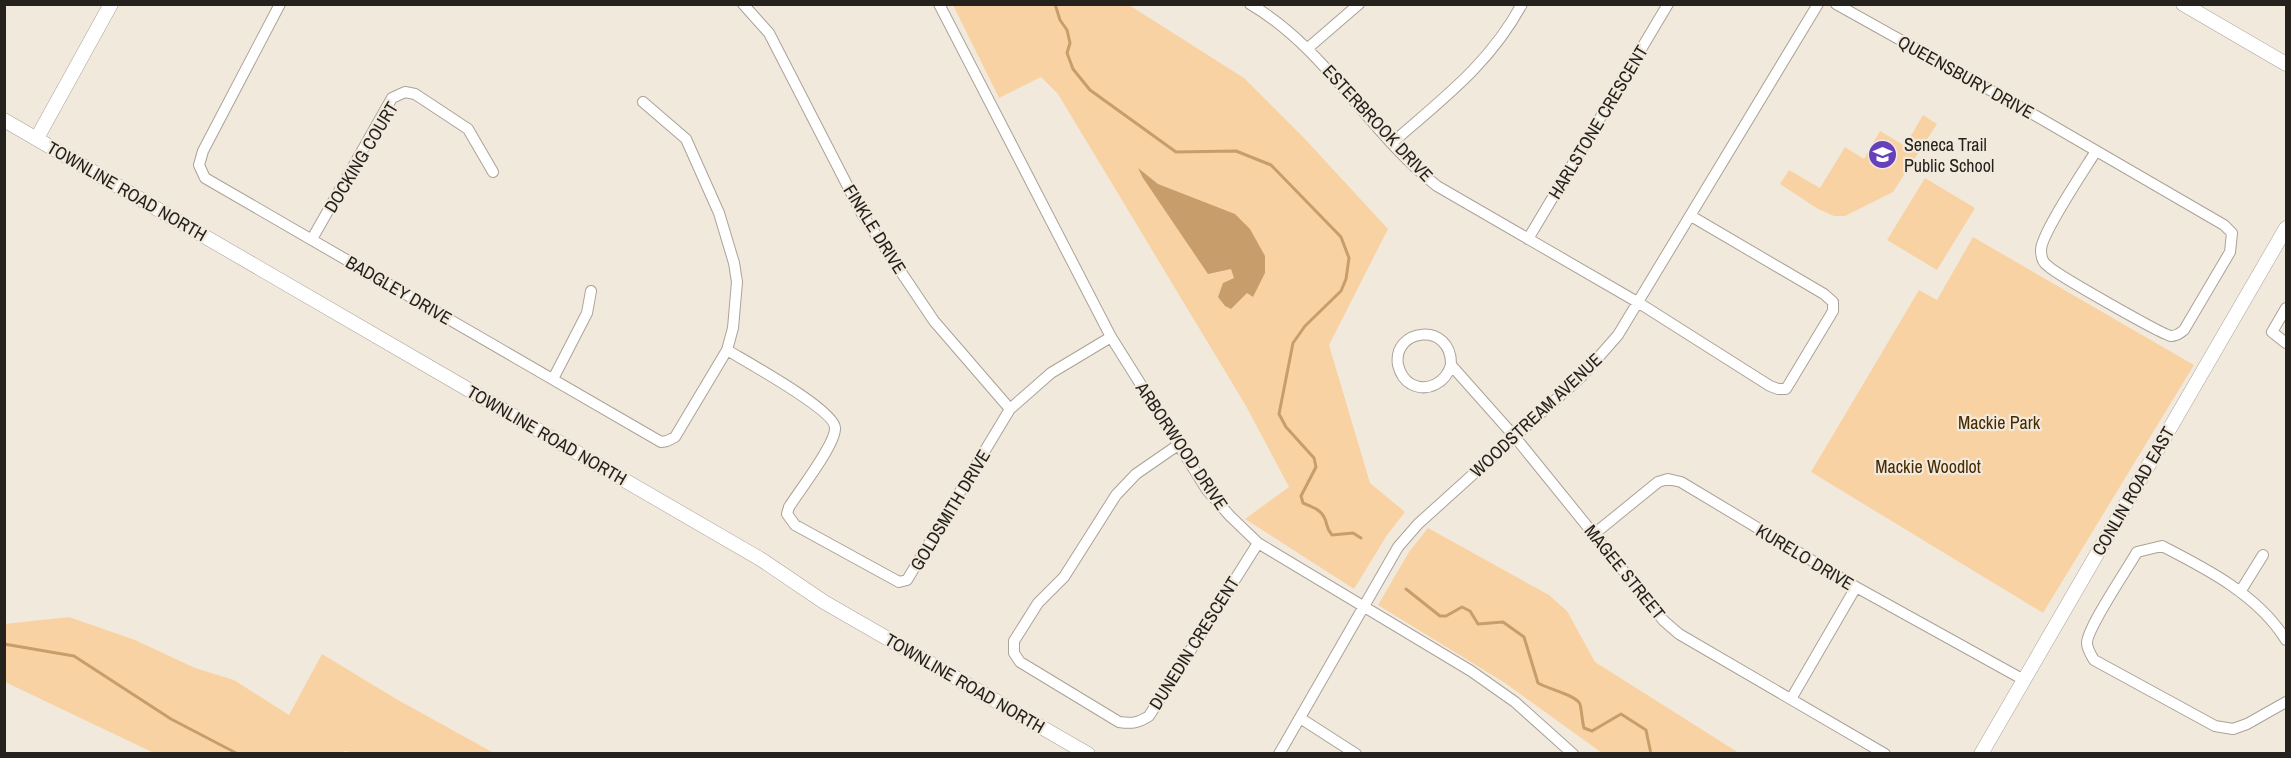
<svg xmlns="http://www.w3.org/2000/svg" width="2291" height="758" viewBox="0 0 2291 758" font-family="'Archivo Narrow',sans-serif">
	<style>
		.green { fill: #f9d2a3 }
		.water { fill: #c79e6b }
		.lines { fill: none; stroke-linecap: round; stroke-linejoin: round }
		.stream { stroke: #c79e6b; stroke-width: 3 }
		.street-casing { stroke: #aba298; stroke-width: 12 }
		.secondary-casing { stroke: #aba298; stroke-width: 15 }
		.street { stroke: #fff; stroke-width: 10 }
		.secondary { stroke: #fff; stroke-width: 14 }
		.labels { text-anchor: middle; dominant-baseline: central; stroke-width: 4.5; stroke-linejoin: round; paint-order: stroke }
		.street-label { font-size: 18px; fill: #25221e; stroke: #f2e9dd }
		.poi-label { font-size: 18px; fill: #25221e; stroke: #f2e9dd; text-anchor: start }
		.park-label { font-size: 18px; fill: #472b00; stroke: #f2e9dd }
	</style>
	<rect width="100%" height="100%" fill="#f2e9dd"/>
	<path class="green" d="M953,5H1129L1244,78L1305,139L1388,229L1329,345L1370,483L1405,512L1387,535L1354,589L1245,519L1289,487L1246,406L1058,94L1041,77L999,98Z
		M1923,115L1937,124L1893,192L1845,216H1834L1818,209L1780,184L1789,170L1820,188L1845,147L1864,159L1880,131L1905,146Z
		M1925,178L1975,208L1937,270L1887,240Z
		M1973,237L2194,365L2043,613L1811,472L1919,290L1937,300Z
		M1428,528L1549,595L1567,611L1595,662L1739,753H1602L1505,683L1378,605L1409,552Z
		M69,617L135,640L195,668L234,680L289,715L322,654L398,700L494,753L357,754L346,751L336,754L154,753L5,682L4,624Z"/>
	<path class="water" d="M1138,168L1158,184L1235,214L1250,229L1265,256V273L1253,297L1247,293L1231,309L1225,306L1218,297L1223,283L1234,278L1231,269L1208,274L1143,178Z"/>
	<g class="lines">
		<path class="stream" d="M1055,4L1060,20L1067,30L1070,43L1067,53L1073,69L1090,90L1176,152L1236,151L1271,165L1341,237L1349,258L1346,279L1341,291L1305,326L1293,343L1279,414L1286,427L1314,458L1316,467L1301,496L1303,503C1310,506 1320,509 1324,517C1328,524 1325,527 1332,535L1353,533L1361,538
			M1406,589L1440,616H1446L1462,607L1470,611L1478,624L1503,622L1524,637L1538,683C1548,689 1576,695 1580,704C1582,712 1582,721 1584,728L1592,731L1621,714L1646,730L1651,754
			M4,644L74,656L171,719L238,754"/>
		<defs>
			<path id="street" d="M280,4L203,151L199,165L205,178L661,442L667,441L675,437L727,350L733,328L737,282L734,263L719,213L686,139L643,102
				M743,4L769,33L862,214L934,321L1010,409
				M939,4L1111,337L1207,490L1230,516L1258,543L1471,671L1515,702L1573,754
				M1250,4C1327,49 1368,132 1437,186L1639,303L1770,386L1778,389H1786L1833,311V302L1824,294L1691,216
				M1836,4L2031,113L2224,225L2232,233L2230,252L2184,330C2180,333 2177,336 2171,336C2163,335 2057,275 2048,266C2043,263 2041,256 2041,250C2041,234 2085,169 2096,151
				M1308,48L1359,4
				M1392,143C1442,99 1489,65 1522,4
				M312,239L392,98L405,92L415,94L468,129L493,172
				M1528,239L1668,4
				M2286,308L2272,332L2286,343
				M727,350C745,361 835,410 835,428C836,444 799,491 789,507L787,514L795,525L899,582L907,580L1010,409L1051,373L1111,337
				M1451,365C1446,382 1428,393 1411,384C1404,380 1400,373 1398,365C1392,328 1452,321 1451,365L1515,437L1664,621L1679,634L1885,754
				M553,379L587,313L591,291
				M1178,445L1136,474L1116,495L1064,577L1038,603L1014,641V653L1020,662L1119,722C1132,724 1138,723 1149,716L1258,543
				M1594,534L1658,482L1668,479L1681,482L1856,587L2024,680
				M2240,592L2263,555
				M2286,640C2258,595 2207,569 2162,546L2137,552C2128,568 2087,628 2087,643C2087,649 2091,655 2094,660L2215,726L2233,729L2247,724L2286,702
				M1791,699L1856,587
				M1300,718L1356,754
				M1279,754L1398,547L1418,524L1582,376L1618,335L1818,4"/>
			<path id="secondary" d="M2183,4L2286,64
				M4,120L762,560L824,602L1088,754
				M37,138L111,4
				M1981,754L2286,228"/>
		</defs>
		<use href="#street" class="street-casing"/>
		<use href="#secondary" class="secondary-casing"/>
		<use href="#street" class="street"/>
		<use href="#secondary" class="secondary"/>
	</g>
	<defs>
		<symbol id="school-disc" viewBox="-11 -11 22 22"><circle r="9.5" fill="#6741b9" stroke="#f2e9dd"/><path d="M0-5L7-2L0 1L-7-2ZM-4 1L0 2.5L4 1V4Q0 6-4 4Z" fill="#fff"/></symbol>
	</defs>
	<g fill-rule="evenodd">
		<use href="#school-disc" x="1866" y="138" width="33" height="33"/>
	</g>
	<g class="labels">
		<g class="street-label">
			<text transform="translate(1966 77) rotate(29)">QUEENSBURY DRIVE</text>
			<text transform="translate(1598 122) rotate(-59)">HARLSTONE CRESCENT</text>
			<text transform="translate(1378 123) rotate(47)">ESTERBROOK DRIVE</text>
			<text transform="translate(361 157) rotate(-59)">DOCKING COURT</text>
			<text transform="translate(127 191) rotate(30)">TOWNLINE ROAD NORTH</text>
			<text transform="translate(875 229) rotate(58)">FINKLE DRIVE</text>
			<text transform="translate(399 290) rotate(30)">BADGLEY DRIVE</text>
			<text transform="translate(1536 415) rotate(-43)">WOODSTREAM AVENUE</text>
			<text transform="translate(547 435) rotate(30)">TOWNLINE ROAD NORTH</text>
			<text transform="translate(1182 446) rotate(56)">ARBORWOOD DRIVE</text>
			<text transform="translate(2133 491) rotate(-60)">CONLIN ROAD EAST</text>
			<text transform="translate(950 510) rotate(-59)">GOLDSMITH DRIVE</text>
			<text transform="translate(1805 557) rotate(31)">KURELO DRIVE</text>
			<text transform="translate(1625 572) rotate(51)">MAGEE STREET</text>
			<text transform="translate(1194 643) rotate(-58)">DUNEDIN CRESCENT</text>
			<text transform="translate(965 683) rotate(30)">TOWNLINE ROAD NORTH</text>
		</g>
		<g class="poi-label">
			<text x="1904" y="144">Seneca Trail<tspan x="1904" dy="21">Public School</tspan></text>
		</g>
		<g class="park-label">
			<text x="1999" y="422">Mackie Park</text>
			<text x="1928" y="466">Mackie Woodlot</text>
		</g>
	</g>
	<rect width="2291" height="758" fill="none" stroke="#25221e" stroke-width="12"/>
</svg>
